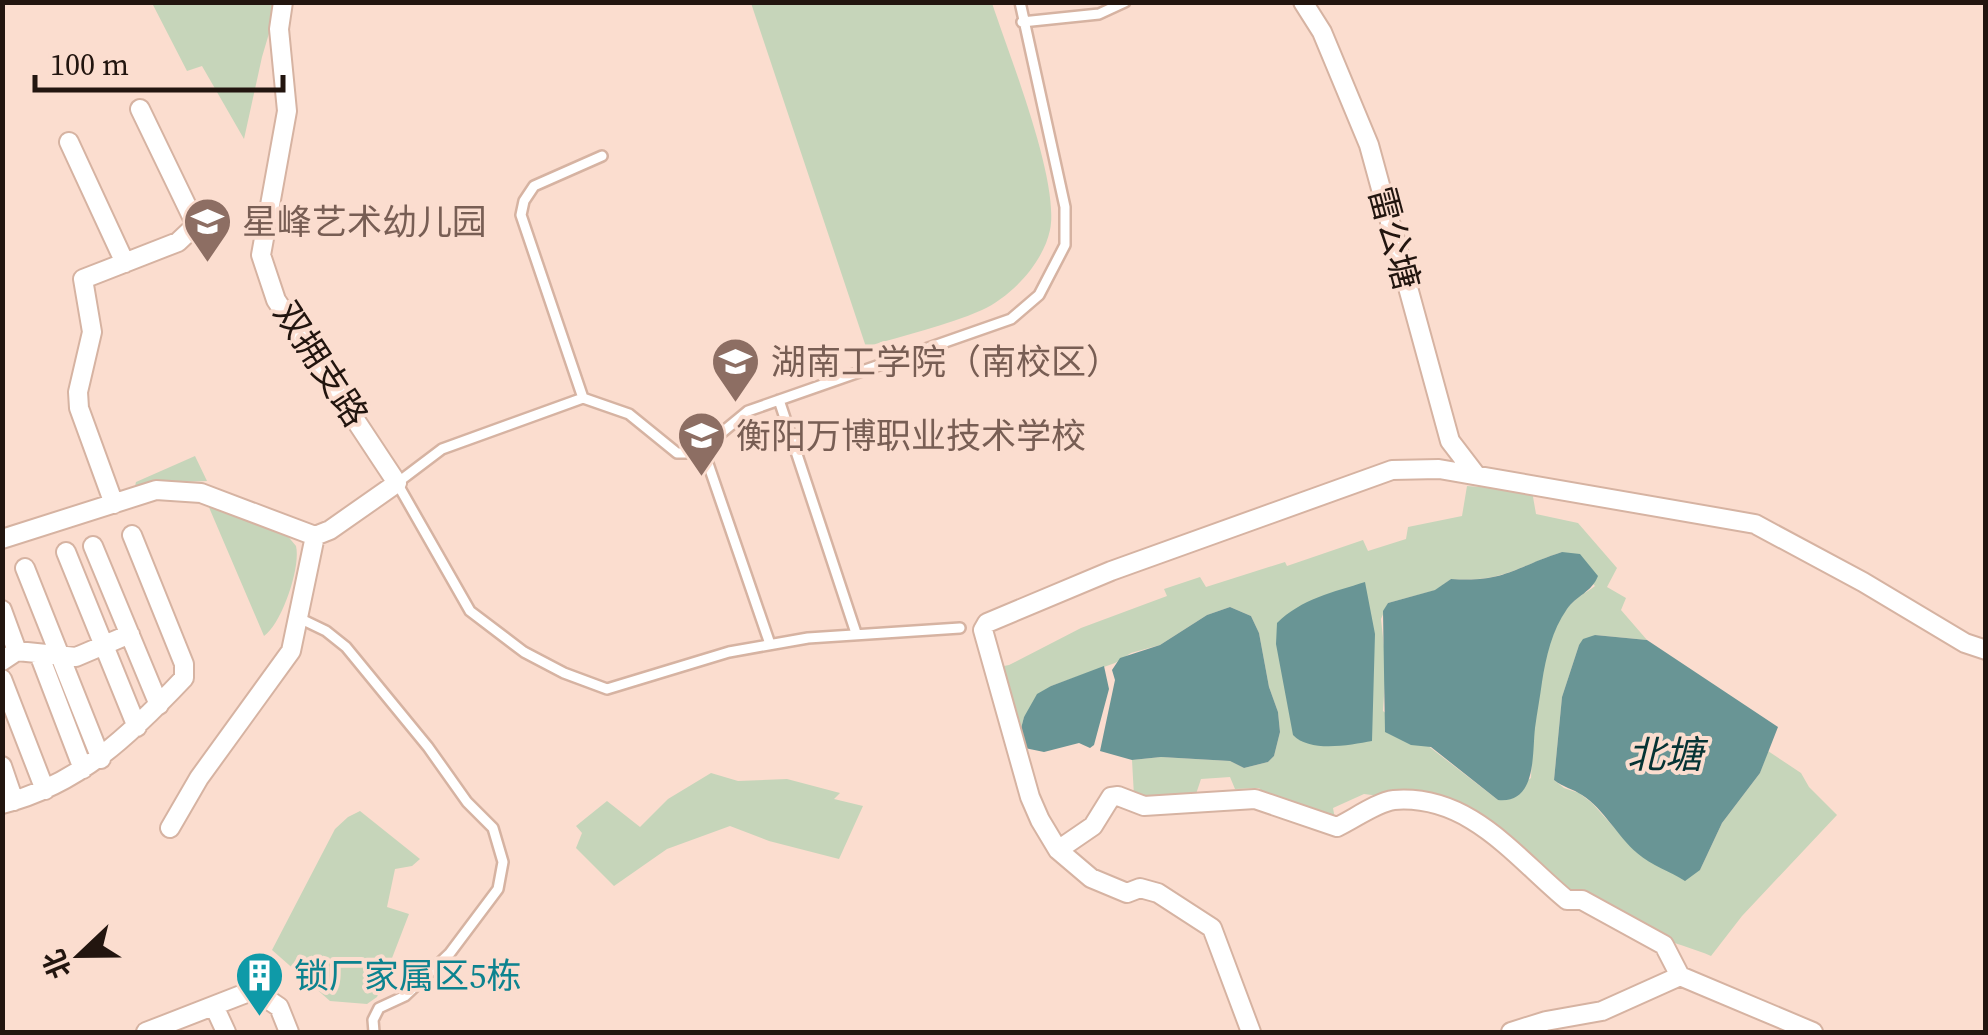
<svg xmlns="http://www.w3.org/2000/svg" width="1988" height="1035" viewBox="0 0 1988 1035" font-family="'Source Serif 4','Noto Sans SC',serif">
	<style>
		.green { fill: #c6d5ba; fill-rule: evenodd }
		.water { fill: #699595 }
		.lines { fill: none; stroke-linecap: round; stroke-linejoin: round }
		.lane-casing { stroke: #d6b3a2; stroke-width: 14 }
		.street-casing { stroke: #d6b3a2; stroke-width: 22 }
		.lane { stroke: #fff; stroke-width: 9 }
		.street { stroke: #fff; stroke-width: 18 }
		.labels { text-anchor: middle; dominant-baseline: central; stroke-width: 8; stroke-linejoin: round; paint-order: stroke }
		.education-label { font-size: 35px; fill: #785e54; stroke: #fbddcf; text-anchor: start }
		.street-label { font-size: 35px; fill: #22150f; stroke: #fbddcf }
		.culture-label { font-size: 35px; fill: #0d838f; stroke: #fbddcf; text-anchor: start }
		.water-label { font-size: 38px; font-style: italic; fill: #053334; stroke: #fbddcf }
	</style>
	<rect width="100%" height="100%" fill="#fbddcf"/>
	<path class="green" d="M152,3H278L262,57L244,139L202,66L187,71Z
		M751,3H992C1009,55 1060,181 1050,230C1043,263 1012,296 982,310C946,326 904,335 866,347Z
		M195,456L207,481L155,483L134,490L136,482Z
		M1467,486L1532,491L1536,514L1578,523L1617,568L1607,587L1626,598L1621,610L1647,640L1595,635L1579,645L1562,697L1554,780L1564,788L1579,793L1592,803L1637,853L1700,870L1722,823L1760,773L1768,751L1801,773L1809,787L1837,815L1742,916L1711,956C1696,949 1680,946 1666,939C1637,925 1613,904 1583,890L1573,894L1507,837L1395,798L1364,794L1333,808L1335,819L1266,795L1259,788L1235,789L1230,777L1201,779L1196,794L1134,796L1132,760L1161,757L1230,761L1244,768L1268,762L1274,756L1280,732L1278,712L1269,687L1259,633L1251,616L1230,607L1207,615L1160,645L1131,653L1115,663L1051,686L1024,717L1018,740L999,667L1009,665L1081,628L1167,596L1164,589L1200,577L1206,587L1285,562L1287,566L1363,540L1368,551L1406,539L1408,527L1462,516ZM1562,552L1595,586C1587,592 1577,597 1570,605C1539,638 1533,733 1531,778L1498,800L1383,711L1386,665L1381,619L1388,603L1436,590L1451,579C1503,583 1516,567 1562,552Z
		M208,505L286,534L296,546C301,567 282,623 264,636Z
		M711,773L738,781L787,779L840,793L834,799L863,806L839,859L769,841L730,826L667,849L614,886L576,848L582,833L576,826L607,801L640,827L668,799Z
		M360,811L420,859L412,866L395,869L387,907L409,914L377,997L367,1004L330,1001L272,950L335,829L348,817Z"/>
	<path class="water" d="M1562,552L1580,554L1598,576C1592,592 1576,596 1567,609C1552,630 1546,657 1542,682C1540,697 1537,713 1535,728C1532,754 1537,804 1498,800L1431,747L1411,745L1385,732L1383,611L1388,603L1435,590L1451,579C1504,583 1515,567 1562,552Z
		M1365,582L1375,634L1372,741C1350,745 1310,753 1293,735L1276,644L1277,623C1301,599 1334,592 1365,582Z
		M1230,607L1251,616L1259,633L1269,687L1278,712L1280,732L1274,756L1268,762L1244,768L1230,761L1161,757L1132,760L1100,751L1115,680L1112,670L1120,658L1160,645L1207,615Z
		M1595,635L1647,640L1778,727L1760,773L1722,823L1700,870L1685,881C1670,871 1652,866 1637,853C1617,836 1604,809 1582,795C1573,789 1563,787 1554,780L1562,697L1579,645L1583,639Z
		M1104,666L1109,689L1094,745L1090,748L1079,743L1044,752L1020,747L1018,740L1024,717L1037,694L1051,686Z"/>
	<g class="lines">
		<defs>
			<path id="lane" d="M1022,22L1099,14L1125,2
				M583,398L521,215L524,201L534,186L602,156
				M779,400L856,633
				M703,449L770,644
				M299,618L326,631L346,647L428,747L467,802L493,828L503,862L498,889L450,953L405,996L379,1008L373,1020L374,1032
				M960,628L808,638L729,652L607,689L564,673L524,652L470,611L397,483L442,449L583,398L629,414L677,453H697L748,411L1011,319L1039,295L1065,245V207L1020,2"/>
			<path id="street" d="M1303,2L1322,32L1369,145L1450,441L1476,475
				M69,142L125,263
				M114,504L79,408L78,392L92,332L83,279L178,242L196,225L140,109
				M2,539L156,490L201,493L315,536L330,530L397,483L276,300L261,255L287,111L279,29L283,2
				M93,546L159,705
				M66,552L137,727
				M25,568L101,759
				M2,610L17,651
				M39,654L83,769
				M2,661L17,651L76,657L130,634
				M2,679L45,790
				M2,766L14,801
				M2,804C79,785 131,734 184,678V664L132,535
				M170,828L199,778L291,651L315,536
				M1058,850L1093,826L1111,797L1118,796L1144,806L1255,799L1337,827C1354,819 1377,802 1394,800C1470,794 1516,858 1567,900H1582L1664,945L1680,976L1813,1032
				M214,1006L226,1032
				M146,1032L254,990L279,1007L289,1032
				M1251,1032L1212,928L1158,893L1140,888L1127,893L1091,878L1058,850L1040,820L1030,797L983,630L987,623L1111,571L1392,470L1439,469L1755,524L1863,582L1965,643L1986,650
				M1511,1032L1546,1021L1602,1011L1680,976"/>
		</defs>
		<use href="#lane" class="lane-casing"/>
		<use href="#street" class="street-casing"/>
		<use href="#lane" class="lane"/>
		<use href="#street" class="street"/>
	</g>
	<defs>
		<symbol id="school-pin" viewBox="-11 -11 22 30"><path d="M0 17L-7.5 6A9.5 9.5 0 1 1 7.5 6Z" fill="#8d6e63" stroke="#fbddcf"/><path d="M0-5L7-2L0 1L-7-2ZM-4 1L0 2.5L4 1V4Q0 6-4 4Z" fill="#fff"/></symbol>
		<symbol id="university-pin" viewBox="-11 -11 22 30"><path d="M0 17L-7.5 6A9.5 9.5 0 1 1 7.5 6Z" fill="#8d6e63" stroke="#fbddcf"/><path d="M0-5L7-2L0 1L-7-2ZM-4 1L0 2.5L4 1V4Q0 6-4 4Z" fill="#fff"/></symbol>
		<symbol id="building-pin" viewBox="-11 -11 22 30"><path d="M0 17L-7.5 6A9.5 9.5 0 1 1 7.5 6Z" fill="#0f9aa8" stroke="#fbddcf"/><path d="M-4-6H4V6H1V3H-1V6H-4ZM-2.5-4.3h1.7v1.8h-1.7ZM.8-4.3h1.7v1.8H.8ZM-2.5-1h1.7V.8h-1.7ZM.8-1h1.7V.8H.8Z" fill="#fff"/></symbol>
	</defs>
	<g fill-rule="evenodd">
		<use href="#school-pin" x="180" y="194" width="55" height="75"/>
		<use href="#university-pin" x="708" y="334" width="55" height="75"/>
		<use href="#school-pin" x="674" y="408" width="55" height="75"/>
		<use href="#building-pin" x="232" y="948" width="55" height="75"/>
	</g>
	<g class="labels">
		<g class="education-label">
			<text x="242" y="222">星峰艺术幼儿园</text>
			<text x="771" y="362">湖南工学院（南校区）</text>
			<text x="736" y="436">衡阳万博职业技术学校</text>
		</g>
		<g class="street-label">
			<text transform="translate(1394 238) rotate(75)">雷公塘</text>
			<text transform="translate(321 364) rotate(57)">双拥支路</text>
		</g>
		<g class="culture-label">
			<text x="294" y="976">锁厂家属区5栋</text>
		</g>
		<g class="water-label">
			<text x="1665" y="755">北塘</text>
		</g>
	</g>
	<rect width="1988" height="1035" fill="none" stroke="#22150f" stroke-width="10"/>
	<g transform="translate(80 955) rotate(248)" stroke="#fbddcf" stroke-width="8" paint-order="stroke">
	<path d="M0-8L18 38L0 25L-18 38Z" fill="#22150f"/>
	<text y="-15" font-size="28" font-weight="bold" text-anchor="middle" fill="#22150f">北</text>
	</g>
	<path d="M35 75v15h248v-15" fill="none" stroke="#22150f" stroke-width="5"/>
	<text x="50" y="75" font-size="30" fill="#22150f" stroke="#fbddcf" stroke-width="8" paint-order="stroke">100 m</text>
</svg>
